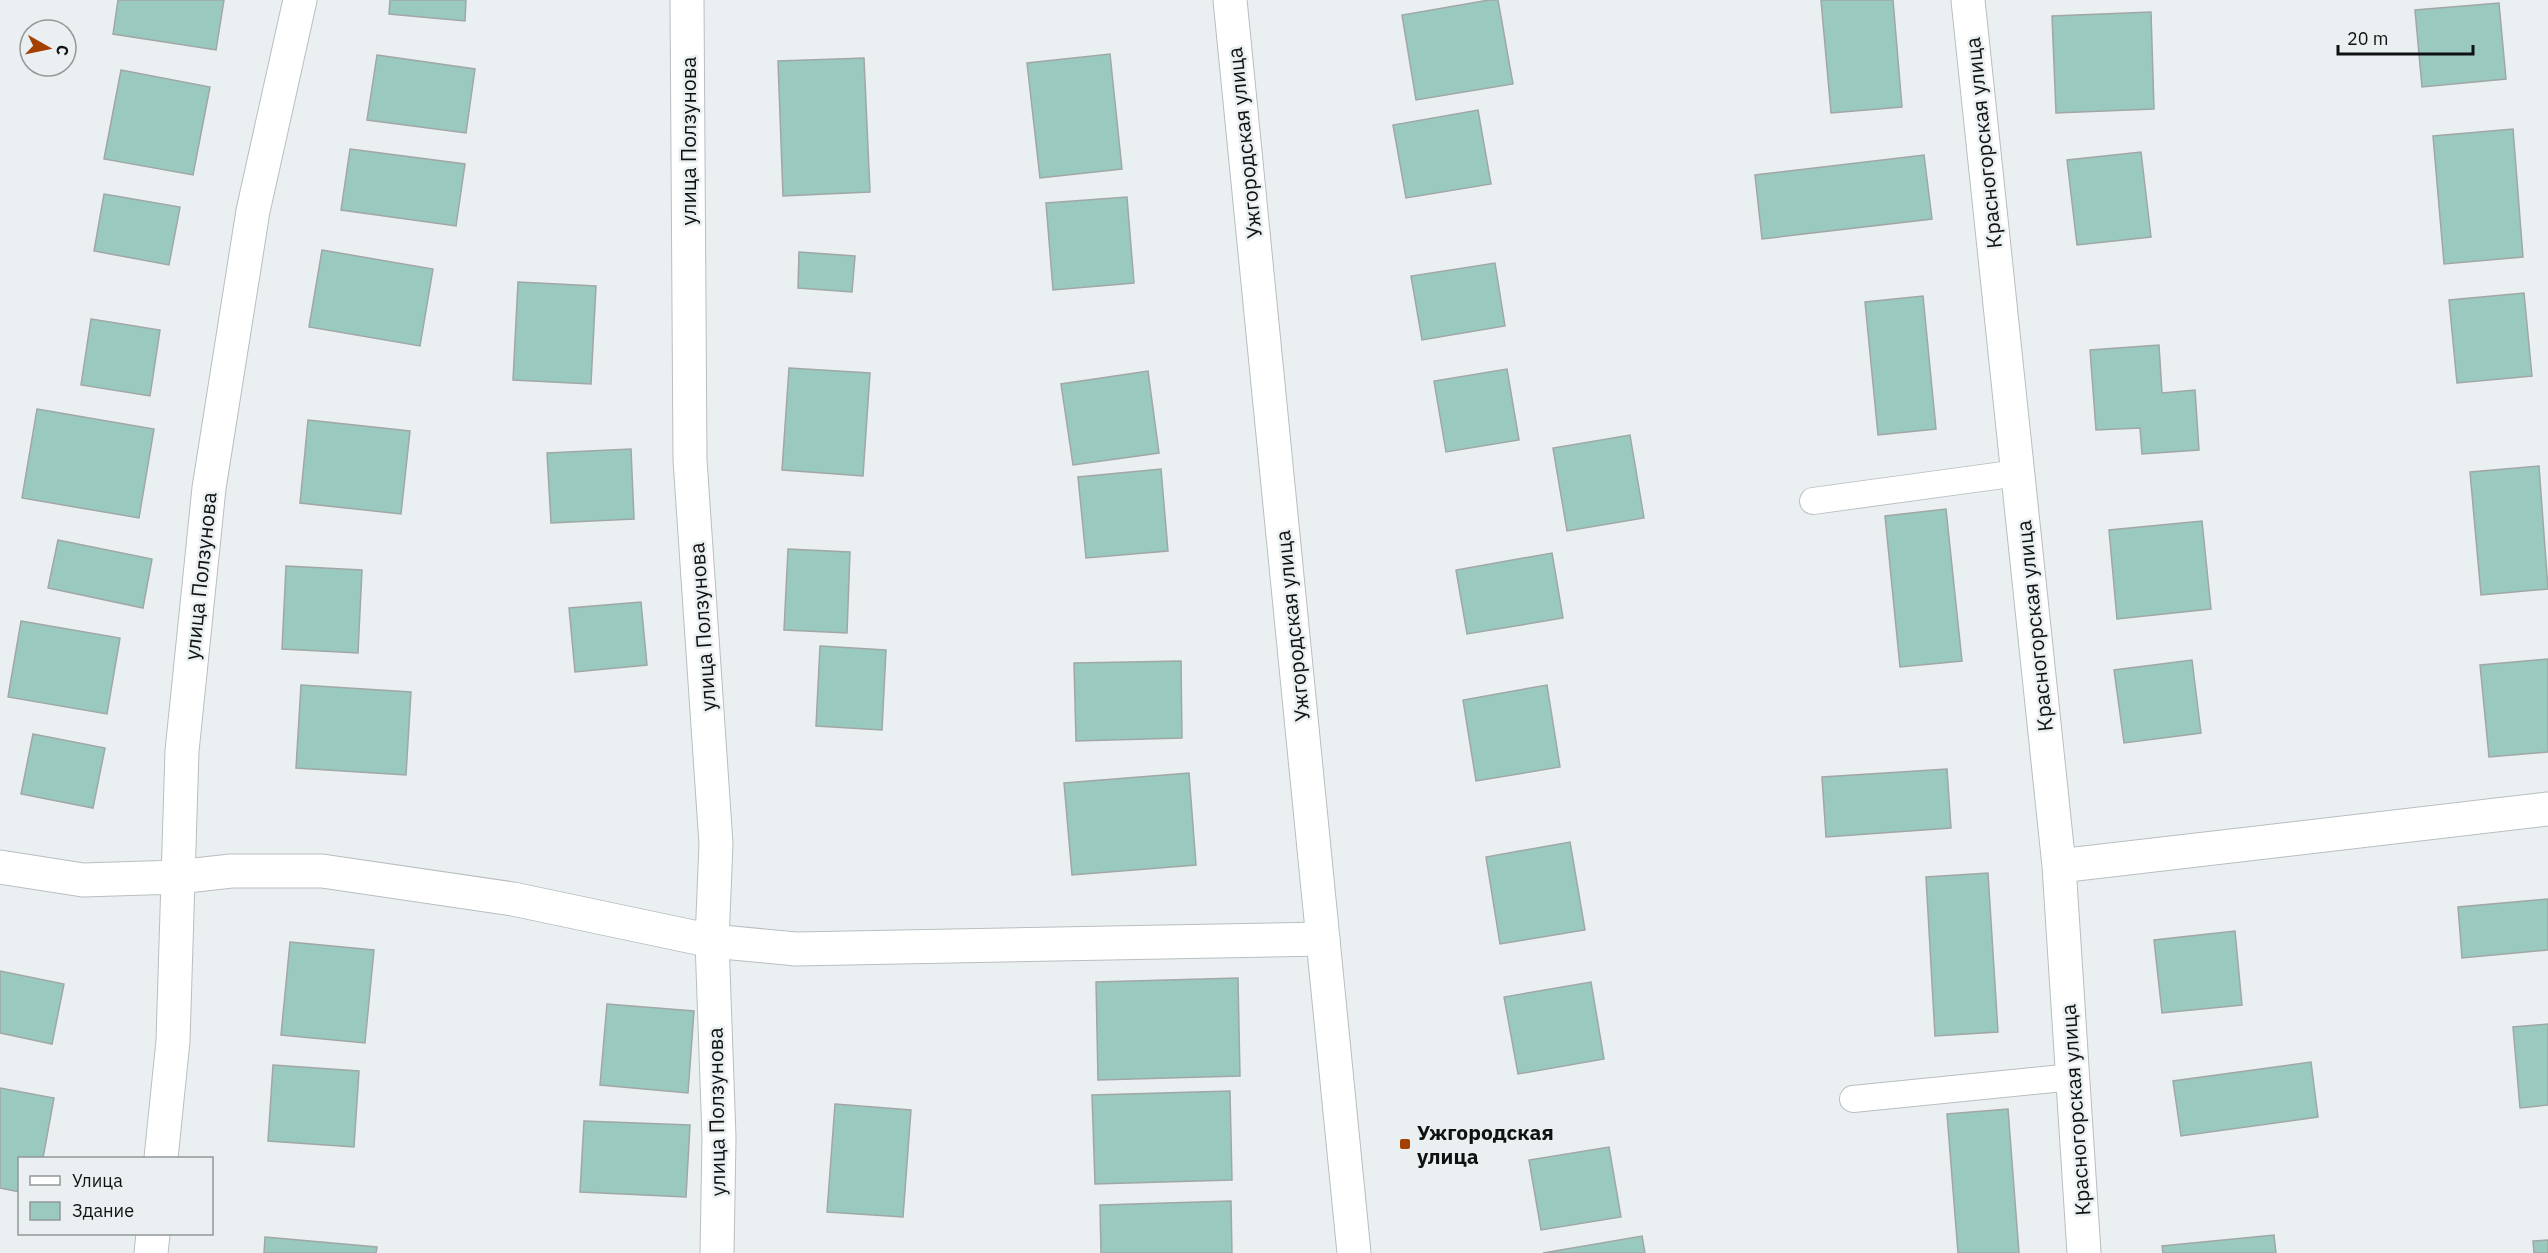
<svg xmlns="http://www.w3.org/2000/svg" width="2548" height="1253" viewBox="0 0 2548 1253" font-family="'IBM Plex Sans',sans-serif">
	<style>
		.building { fill: #99c9bf; stroke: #a1a7a5; stroke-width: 1.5 }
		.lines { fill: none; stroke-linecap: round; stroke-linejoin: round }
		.service-casing { stroke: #b9bec0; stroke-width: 28 }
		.minor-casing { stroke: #b9bec0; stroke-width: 35 }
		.primary-casing { stroke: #b9bec0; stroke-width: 35 }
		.service { stroke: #fff; stroke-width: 26 }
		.minor { stroke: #fff; stroke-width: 33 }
		.primary { stroke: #fff; stroke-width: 33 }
		.poi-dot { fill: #a44102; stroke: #eaf0f1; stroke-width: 2 }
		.labels { text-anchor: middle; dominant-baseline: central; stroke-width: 5; stroke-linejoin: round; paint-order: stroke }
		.street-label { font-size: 21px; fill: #101112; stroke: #eaf0f1 }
		.poi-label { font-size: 21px; font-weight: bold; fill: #101112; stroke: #eaf0f1; text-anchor: start }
	</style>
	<rect width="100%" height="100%" fill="#eaf0f1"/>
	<path class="building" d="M118,0H224L216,50L113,34Z
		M390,0H466L465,21L389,14Z
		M1489,0H1498L1513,84L1416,100L1402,15Z
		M1821,0H1893L1902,107L1831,113Z
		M2499,3L2506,79L2422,87L2415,10Z
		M2151,12L2154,109L2056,113L2052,16Z
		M1110,54L1122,169L1040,178L1027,63Z
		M377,55L475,69L466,133L367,120Z
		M864,58L870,192L783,196L778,61Z
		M121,70L210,87L193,175L104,159Z
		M1478,110L1491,184L1406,198L1393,125Z
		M2513,129L2523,257L2444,264L2433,136Z
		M350,149L465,164L456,226L341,210Z
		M2141,152L2151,237L2077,245L2067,160Z
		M1924,155L1932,219L1762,239L1755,175Z
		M104,194L180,207L169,265L94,251Z
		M1127,197L1134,283L1053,290L1046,203Z
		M322,250L433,269L420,346L309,327Z
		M799,252L855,256L852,292L798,288Z
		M1495,263L1505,326L1422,340L1411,276Z
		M518,282L596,286L591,384L513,380Z
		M2524,293L2532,376L2457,383L2449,300Z
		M1923,296L1936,429L1878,435L1865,302Z
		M91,319L160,330L150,396L81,385Z
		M2159,345L2162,393L2195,390L2199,450L2142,454L2140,428L2096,430L2090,350Z
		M789,368L870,373L863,476L782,470Z
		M1507,369L1519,440L1446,452L1434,381Z
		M1148,371L1159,453L1073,465L1061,384Z
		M37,409L154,429L139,518L22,498Z
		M308,420L410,431L401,514L300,503Z
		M1630,435L1644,518L1567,531L1553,448Z
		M631,449L634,519L551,523L547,453Z
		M2539,466L2548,589L2481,595L2470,472Z
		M1161,469L1168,551L1086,558L1078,477Z
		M1946,509L1962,661L1900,667L1885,516Z
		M2202,521L2211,609L2117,619L2109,530Z
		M58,540L152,559L143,608L48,588Z
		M788,549L850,552L847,633L784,630Z
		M1552,553L1563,618L1467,634L1456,570Z
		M286,566L362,570L358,653L282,649Z
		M641,602L647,665L575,672L569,608Z
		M21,621L120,638L107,714L8,697Z
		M820,646L886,650L882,730L816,726Z
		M2548,659V752L2489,757L2480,665Z
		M2192,660L2201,733L2124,743L2114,670Z
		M1181,661L1182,738L1076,741L1074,663Z
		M301,685L411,692L406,775L296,768Z
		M1547,685L1560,767L1476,781L1463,700Z
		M33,734L105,748L93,808L21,794Z
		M1947,769L1951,828L1826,837L1822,777Z
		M1189,773L1196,865L1072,875L1064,783Z
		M1570,842L1585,930L1500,944L1486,857Z
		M1988,873L1998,1032L1935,1036L1926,877Z
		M2548,899V950L2462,958L2458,907Z
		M2235,931L2242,1005L2162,1013L2154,940Z
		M290,942L374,950L365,1043L281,1035Z
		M0,971L64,984L52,1044L0,1033Z
		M1238,978L1240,1076L1098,1080L1096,982Z
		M1591,982L1604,1059L1518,1074L1504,997Z
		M607,1004L694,1011L688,1093L600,1085Z
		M2548,1024V1105L2520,1108L2513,1027Z
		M2311,1062L2318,1117L2181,1136L2173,1081Z
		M273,1065L359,1071L354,1147L268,1141Z
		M0,1088L54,1098L43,1158H20V1192L0,1188Z
		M1230,1091L1232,1180L1095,1184L1092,1095Z
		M835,1104L911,1110L903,1217L827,1212Z
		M2008,1109L2019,1253H1958L1947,1114Z
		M584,1121L690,1125L686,1197L580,1192Z
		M1609,1147L1621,1217L1541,1230L1529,1160Z
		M1231,1201L1232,1253H1101L1100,1205Z
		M2274,1235L2276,1253H2163L2162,1246Z
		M1642,1236L1645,1253H1543Z
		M265,1237L377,1247L376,1253H264Z
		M2548,1240V1253H2534L2533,1241Z"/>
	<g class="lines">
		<defs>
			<path id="service" d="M1813,501L2018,473
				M1853,1099L2073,1077"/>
			<path id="minor" d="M687,0L690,460L716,844L712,941L719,1137L717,1253
				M1968,0L2059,866L2084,1253
				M2059,866L2548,809
				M0,867L83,880L178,877L231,871H322L513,899L712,941L796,949L1323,939
				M161,1158L173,1041L182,751L209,488L253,211L300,0
				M151,1253L153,1234"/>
			<path id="primary" d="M1230,0L1354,1253"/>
		</defs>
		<use href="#service" class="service-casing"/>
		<use href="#minor" class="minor-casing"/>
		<use href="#primary" class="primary-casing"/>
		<use href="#service" class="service"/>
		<use href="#minor" class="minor"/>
		<use href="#primary" class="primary"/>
	</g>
	<rect class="poi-dot" x="1399" y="1138" width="12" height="12" rx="3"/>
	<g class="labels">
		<g class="street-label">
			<text transform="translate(688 141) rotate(-90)">улица Ползунова</text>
			<text transform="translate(1244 143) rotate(-96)">Ужгородская улица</text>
			<text transform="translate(1983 143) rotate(-96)">Красногорская улица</text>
			<text transform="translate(200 576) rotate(-84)">улица Ползунова</text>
			<text transform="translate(1292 626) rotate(-96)">Ужгородская улица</text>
			<text transform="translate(2034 626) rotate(-96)">Красногорская улица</text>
			<text transform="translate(702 627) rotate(-94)">улица Ползунова</text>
			<text transform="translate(2075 1110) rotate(-94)">Красногорская улица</text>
			<text transform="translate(716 1112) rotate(-91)">улица Ползунова</text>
		</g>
		<g class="poi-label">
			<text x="1417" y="1132">Ужгородская<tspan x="1417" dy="24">улица</tspan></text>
		</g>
	</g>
	<rect x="18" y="1157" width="195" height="78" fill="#eaf0f1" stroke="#939798" stroke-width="1.5"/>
	<rect x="30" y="1176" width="30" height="9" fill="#ffffff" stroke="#939798" stroke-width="1.5"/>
	<text x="72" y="1187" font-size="18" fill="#101112">Улица</text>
	<rect x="30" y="1202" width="30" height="18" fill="#99c9bf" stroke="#939798" stroke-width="1.5"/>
	<text x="72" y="1217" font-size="18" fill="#101112">Здание</text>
	<g transform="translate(48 48) rotate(99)"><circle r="28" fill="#eaf0f1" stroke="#939798" stroke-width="1.5"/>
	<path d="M0-4.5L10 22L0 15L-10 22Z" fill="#a44102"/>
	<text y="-9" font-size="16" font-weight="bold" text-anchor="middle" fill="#101112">С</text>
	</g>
	<path d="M2338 45v9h135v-9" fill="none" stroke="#101112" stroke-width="3"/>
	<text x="2347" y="45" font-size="18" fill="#101112" stroke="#eaf0f1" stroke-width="4.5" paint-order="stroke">20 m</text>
</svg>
